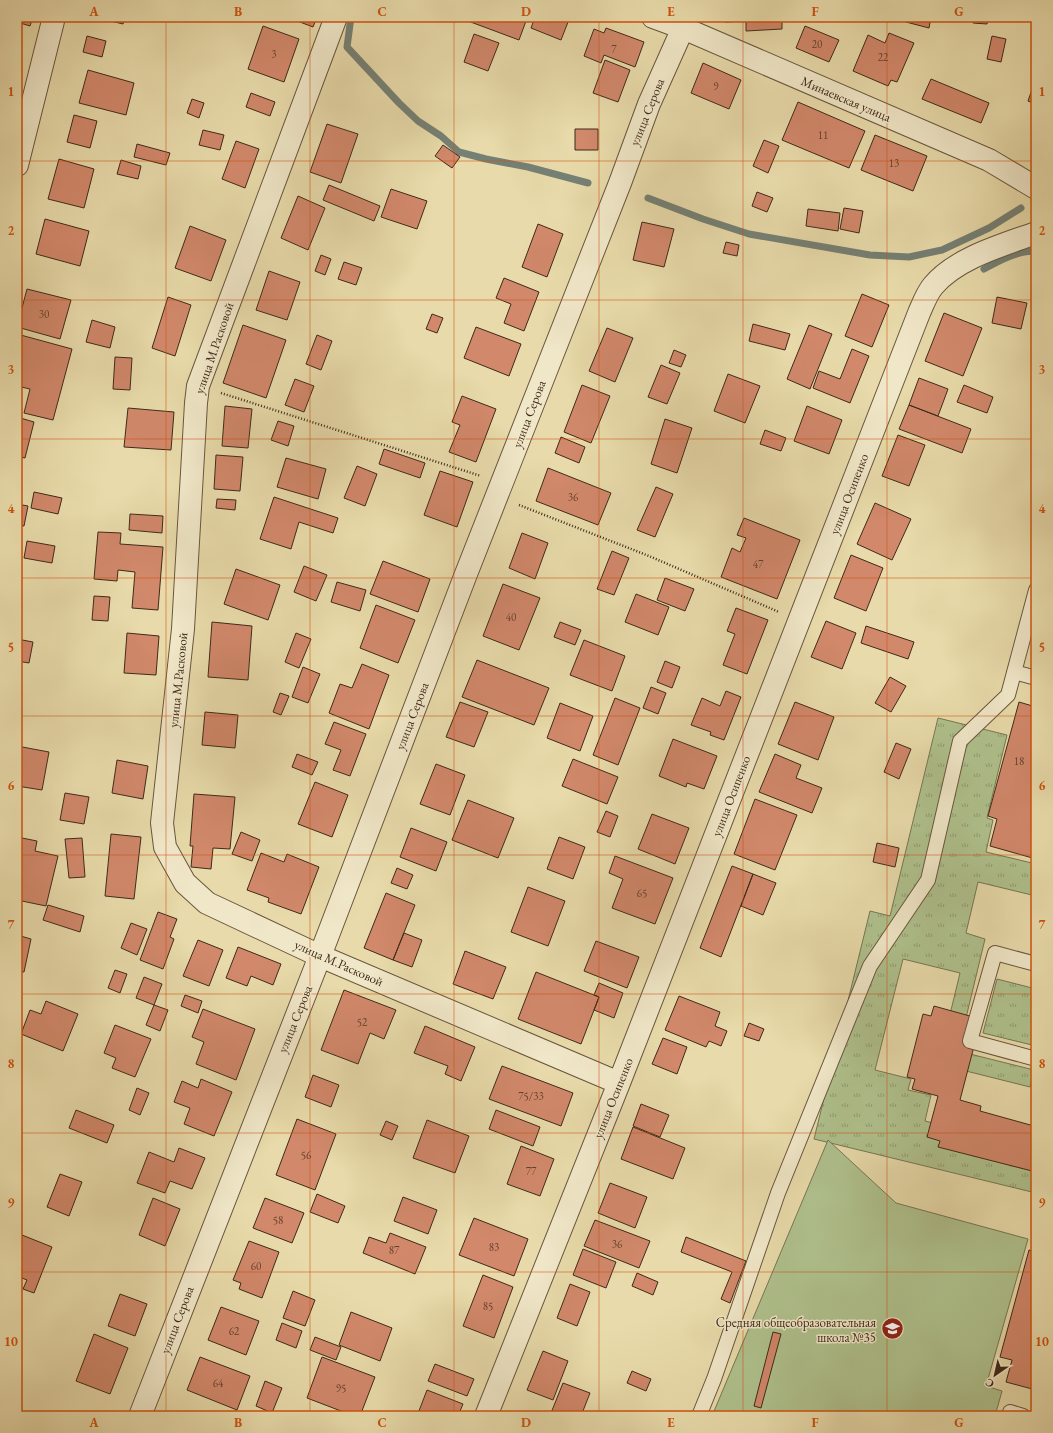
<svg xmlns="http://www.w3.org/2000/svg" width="1053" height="1433" viewBox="0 0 1053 1433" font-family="'EB Garamond',serif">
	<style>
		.grass { fill: url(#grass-tufts); stroke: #777653 }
		.pitch { fill: #afc18d; stroke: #777653 }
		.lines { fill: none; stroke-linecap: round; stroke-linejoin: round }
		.stream { stroke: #758074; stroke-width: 7 }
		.building { fill: #d1886b; stroke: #3f2a19 }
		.service-casing { stroke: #69563d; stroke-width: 16 }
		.minor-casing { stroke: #69563d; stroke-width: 24 }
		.path { stroke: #3f2a19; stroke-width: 2.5; stroke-dasharray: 1 2; stroke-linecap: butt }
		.service { stroke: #f0e7c8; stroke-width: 14 }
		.minor { stroke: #f0e7c8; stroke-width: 22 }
		.grid { fill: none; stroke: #cf520e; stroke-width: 1; stroke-opacity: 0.55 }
		.labels { text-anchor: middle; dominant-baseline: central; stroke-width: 3; stroke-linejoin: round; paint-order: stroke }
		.number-label { font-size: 11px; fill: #64422e }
		.street-label { font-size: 13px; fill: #3f2a19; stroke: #f0e7c8 }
		.poi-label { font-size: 13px; fill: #3f2a19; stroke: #f0e7c8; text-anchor: end }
		.neatline { fill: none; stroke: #cf520e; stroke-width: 1.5 }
		.grid-label { font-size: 13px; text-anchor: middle; font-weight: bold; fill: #cf520e }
	</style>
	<defs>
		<pattern id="grass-tufts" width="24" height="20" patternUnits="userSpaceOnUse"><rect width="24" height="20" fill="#afc18d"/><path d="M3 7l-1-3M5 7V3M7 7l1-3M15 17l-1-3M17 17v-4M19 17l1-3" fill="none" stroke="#909d72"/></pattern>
	</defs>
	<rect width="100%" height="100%" fill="#e8daaa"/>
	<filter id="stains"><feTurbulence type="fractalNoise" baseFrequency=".005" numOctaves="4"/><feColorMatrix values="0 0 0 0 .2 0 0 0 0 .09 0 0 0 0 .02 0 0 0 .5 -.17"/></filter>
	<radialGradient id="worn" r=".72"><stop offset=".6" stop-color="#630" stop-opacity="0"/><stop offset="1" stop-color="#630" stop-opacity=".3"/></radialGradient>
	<path class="grass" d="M938,718L1007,735L987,818L993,820L986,852L1036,864V896L978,882L966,933L985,939L958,1051L1034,1070L1030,1087L938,1064L960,973L903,959L875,1070L911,1079L908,1090L931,1095L925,1121L1036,1148V1193L814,1139L870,911L890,916Z
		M997,979L1036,989V1046L983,1033Z"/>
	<path class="pitch" d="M828,1140L896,1203L1028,1239L986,1386L1002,1391L995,1416H712Z"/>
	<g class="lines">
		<path class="stream" d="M351,17L347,47L399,103L418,121L441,136L459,152L486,159L528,167L588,183
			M648,198L703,219L749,234L870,255L909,257L942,250L989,228L1021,208
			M984,269C1000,260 1017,251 1036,251"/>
	</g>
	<path class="building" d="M17,17H33L30,26L17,22Z
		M95,17H125L123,24Z
		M293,17H317L313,27L292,19Z
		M469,17H518V18L526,21L519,40L468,21Z
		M535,17H570L561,40L531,28Z
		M725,17H782V29L746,31V21L725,22Z
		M907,17H931L929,28L906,22Z
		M973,17H988L987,24L973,23Z
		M263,26L299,39L284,82L248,69Z
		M805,26L839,40L829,62L796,48Z
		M606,28L644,42L635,67L604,55L601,63L584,56L594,29L604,33Z
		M889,33L914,43L897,82L891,80L888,86L853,71L868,35L885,43Z
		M474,34L499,43L488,71L464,62Z
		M87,36L106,41L102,57L83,52Z
		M992,36L1006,39L1001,62L987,59Z
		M605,60L630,70L618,102L593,93Z
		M703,63L741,80L729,109L691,93Z
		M88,70L134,83L126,115L79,103Z
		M1036,78V104L1028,101Z
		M931,79L989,103L981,123L922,99Z
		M251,93L275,102L270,116L246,107Z
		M192,99L204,103L199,118L187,113Z
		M798,102L865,131L849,168L782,140Z
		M74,115L97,121L90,148L67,142Z
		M327,124L358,134L341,183L310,172Z
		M575,129H598V150H575Z
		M203,130L224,135L220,150L199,145Z
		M875,135L927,156L913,191L861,170Z
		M764,140L779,146L768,173L753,166Z
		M236,141L259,149L245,188L222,179Z
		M137,144L170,153L166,165L134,157Z
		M443,145L460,157L452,168L435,156Z
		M59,159L94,169L84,208L48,199Z
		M121,160L141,166L138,179L117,174Z
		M329,185L380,206L374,221L323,200Z
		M391,189L427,201L417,229L381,217Z
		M757,192L773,198L767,212L752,206Z
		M298,196L325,208L308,250L281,238Z
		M844,208L863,211L859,233L840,229Z
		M808,209L840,213L838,231L806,226Z
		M45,219L89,231L80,266L36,254Z
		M642,222L674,229L664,267L633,260Z
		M538,224L563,234L547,277L522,267Z
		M190,226L226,240L211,281L175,268Z
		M726,242L739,245L737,256L723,253Z
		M321,255L331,259L325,275L315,271Z
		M344,262L362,268L356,285L338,279Z
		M269,271L300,282L287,320L256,310Z
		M504,278L539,292L524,331L504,323L511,304L496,298Z
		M27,289L71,300L60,339L17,327Z
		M862,294L889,305L872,347L845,336Z
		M168,297L191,305L175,356L152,348Z
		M997,297L1027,303L1021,329L992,323Z
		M944,313L982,328L963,376L925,361Z
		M432,314L443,318L437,333L426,329Z
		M92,320L115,327L110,348L86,342Z
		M753,324L790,334L785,350L749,341Z
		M243,325L286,340L266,398L223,383Z
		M809,325L832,334L810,389L787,379Z
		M476,327L521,344L509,376L464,358Z
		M607,328L633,338L615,382L589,371Z
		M17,334L72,349L53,420L24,413L30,389L17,386Z
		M317,335L332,341L321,370L306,364Z
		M852,349L869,356L850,403L813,388L819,371L840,379Z
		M674,350L686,355L681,367L669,363Z
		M115,357L132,358L130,390L113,389Z
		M661,365L680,373L667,404L648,397Z
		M728,374L760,386L745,423L714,411Z
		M919,378L948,389L938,416L909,405Z
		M295,379L314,386L304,412L285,405Z
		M582,385L610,396L591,443L564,432Z
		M964,385L993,397L987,413L957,402Z
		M462,396L496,409L476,462L449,452L460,425L452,422Z
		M909,405L971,429L962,453L899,429Z
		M225,406L252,409L248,448L222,446Z
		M807,406L842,420L829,454L794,441Z
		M128,408L174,412L171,450L124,447Z
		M17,417L34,422L25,458L17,456Z
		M665,419L692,428L677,473L651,464Z
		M278,421L294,426L288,446L271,440Z
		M765,430L786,438L781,451L760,444Z
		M898,435L925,445L909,486L882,476Z
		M561,437L585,447L579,463L555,453Z
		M384,449L425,463L420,478L379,464Z
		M216,455L243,457L240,491L214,489Z
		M286,458L326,469L318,499L277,487Z
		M357,466L377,474L365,506L344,498Z
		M548,468L611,493L598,525L536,501Z
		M440,471L473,482L457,527L424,515Z
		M656,487L673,494L655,537L637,530Z
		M34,492L62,498L58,514L31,508Z
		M274,497L338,518L333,533L299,522L291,549L260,539Z
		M217,499L236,500L235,510L216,508Z
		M875,503L911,519L892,560L857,544Z
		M17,504L28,506L24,526L17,525Z
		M130,514L163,516L162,533L129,530Z
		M744,518L800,540L777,599L721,577L732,548L740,552L746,538L737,535Z
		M98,532L121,533L120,544L163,547L158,610L132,608L135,572L118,570L117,581L94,579Z
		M522,533L548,543L535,579L509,568Z
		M27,541L55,546L52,563L24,558Z
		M612,551L629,558L614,595L597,589Z
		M851,555L883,568L866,611L834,598Z
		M383,561L430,579L418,612L370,594Z
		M304,566L327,575L316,601L294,592Z
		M236,569L280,585L268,620L224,604Z
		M665,578L694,589L685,611L657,600Z
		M337,582L366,590L360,611L331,602Z
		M503,584L540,598L519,650L483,636Z
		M636,594L669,607L658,635L625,622Z
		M94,596L110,597L108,621L92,620Z
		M376,605L415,620L398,663L360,648Z
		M736,608L768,620L747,674L723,665L735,634L727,631Z
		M826,621L856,633L842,669L811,657Z
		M212,622L252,626L248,680L208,677Z
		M560,622L581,630L575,645L554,637Z
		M866,626L914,642L908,659L861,643Z
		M127,633L159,636L156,675L124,673Z
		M296,633L311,639L299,668L285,662Z
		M17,639L33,642L29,663L17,661Z
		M584,640L625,656L612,691L570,675Z
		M477,660L549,688L534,725L462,697Z
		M665,661L680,667L672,688L657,682Z
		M362,664L389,675L369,729L329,713L340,684L352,688Z
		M303,667L320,674L308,703L292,697Z
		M890,677L906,686L891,712L875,703Z
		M651,687L666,693L658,714L643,708Z
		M726,691L741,697L724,740L710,735L711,732L691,725L702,698L720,706Z
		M280,693L289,696L281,715L273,712Z
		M615,698L640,708L618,765L593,755Z
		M460,702L488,712L474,747L446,737Z
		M795,702L834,717L818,760L778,744Z
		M1019,702L1036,707V859L990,846L997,819L988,816Z
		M560,703L593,716L580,751L547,738Z
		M205,712L238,715L235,748L202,745Z
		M334,722L366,734L350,776L333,770L341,750L325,744Z
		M673,739L717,756L704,789L687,783L686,787L659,776Z
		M896,743L911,749L899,779L884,772Z
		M17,746L49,752L42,790L17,786Z
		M297,754L318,762L312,775L292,767Z
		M775,754L801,765L796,778L822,788L812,813L759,792Z
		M573,759L618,777L607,804L562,786Z
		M117,760L148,766L143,799L112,793Z
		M436,764L465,775L450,815L420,804Z
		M315,782L348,795L332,837L298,824Z
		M65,793L89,797L84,824L60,820Z
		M194,794L235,797L230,849L213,848L211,869L191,867L193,846H190Z
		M755,799L797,815L775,870L734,854Z
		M468,800L514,818L498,858L452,840Z
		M606,811L618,816L610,837L597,832Z
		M652,814L689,828L675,864L638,849Z
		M411,828L447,842L436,871L400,857Z
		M241,832L260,840L252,861L232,854Z
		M111,834L141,837L134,899L105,896Z
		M17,837L37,841L35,851L58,856L46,906L17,900Z
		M559,837L585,847L573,879L547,869Z
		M82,838L85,877L69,878L65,839Z
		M877,843L899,848L895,867L873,862Z
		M261,853L284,862L287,854L319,867L301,914L268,902L269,898L247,890Z
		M615,856L673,878L655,924L612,908L623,879L609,873Z
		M732,866L753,874L721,957L700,948Z
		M397,868L413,875L407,889L391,883Z
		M753,874L776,883L763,915L741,906Z
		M528,887L565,901L548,946L511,932Z
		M386,893L415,905L393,960L364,948Z
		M48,905L84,916L80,932L43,920Z
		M158,912L177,919L170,937L174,939L163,969L140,960Z
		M131,923L147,929L137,955L121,948Z
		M404,933L422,940L412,967L393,960Z
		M17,935L31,939L24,972L17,971Z
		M198,940L223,950L209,986L183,976Z
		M596,941L639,957L627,988L584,971Z
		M238,947L281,964L273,985L251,976L247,986L226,978Z
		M465,951L506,967L493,999L453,984Z
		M115,970L127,974L120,993L108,988Z
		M536,972L599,997L581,1044L518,1019Z
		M144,977L162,984L154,1005L136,998Z
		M599,983L623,993L614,1018L594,1010L599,997L594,995Z
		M344,990L396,1010L384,1039L370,1033L358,1064L321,1050Z
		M185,995L202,1001L198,1013L181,1006Z
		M679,996L720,1012L715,1026L727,1031L721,1046L709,1041L706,1047L665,1030Z
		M46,1001L78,1014L63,1051L21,1034L30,1010L41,1014Z
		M154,1005L168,1010L160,1031L146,1025Z
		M934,1006L977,1018L978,1031L960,1100L981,1106L980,1111L1034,1126L1036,1120V1172L938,1147L940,1141L927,1137L938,1096L912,1089L915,1079L907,1077L923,1014L931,1016Z
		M203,1009L255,1029L236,1080L196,1064L204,1042L192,1037Z
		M749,1023L764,1029L759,1041L744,1036Z
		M115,1025L151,1039L135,1077L112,1068L116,1058L104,1053Z
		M425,1026L475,1047L461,1081L445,1074L448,1066L414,1053Z
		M663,1038L687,1047L677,1074L652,1064Z
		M502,1066L573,1093L561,1126L489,1099Z
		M313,1075L339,1085L331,1107L305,1097Z
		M201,1079L232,1092L214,1136L184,1124L190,1108L174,1102L182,1081L198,1088Z
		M137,1088L149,1093L140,1115L129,1110Z
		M641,1104L669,1115L660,1137L633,1126Z
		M76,1110L114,1125L107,1143L69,1128Z
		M496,1110L540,1127L533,1146L489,1129Z
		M297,1119L336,1134L315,1190L276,1175Z
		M427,1120L469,1136L455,1173L413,1158Z
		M386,1121L398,1126L392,1140L380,1135Z
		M633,1127L685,1148L673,1179L621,1159Z
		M521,1146L554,1159L540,1196L507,1184Z
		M179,1148L205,1158L192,1189L170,1181L165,1193L137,1183L149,1152L174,1162Z
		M60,1174L82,1182L69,1216L47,1207Z
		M610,1183L647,1197L635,1228L598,1213Z
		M317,1194L345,1206L338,1223L310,1212Z
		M403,1197L437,1210L428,1234L394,1221Z
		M153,1198L180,1209L165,1246L139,1235Z
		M265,1198L304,1213L292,1243L253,1228Z
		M474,1218L528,1239L514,1276L459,1255Z
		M595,1220L650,1241L639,1268L584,1246Z
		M17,1233L52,1247L34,1293L23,1289L27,1280L17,1276L19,1269H17Z
		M390,1233L426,1247L415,1274L363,1253L369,1237L386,1243Z
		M686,1237L746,1261L730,1303L721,1299L732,1272L681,1252Z
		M249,1241L279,1252L262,1298L239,1289L241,1283L233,1280Z
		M583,1249L616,1262L606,1288L573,1275Z
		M1029,1250L1036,1252V1390L1006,1382L1012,1360L1000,1357Z
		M637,1273L658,1282L653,1295L632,1286Z
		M483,1275L513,1287L494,1338L463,1326Z
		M570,1284L590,1292L577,1326L557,1318Z
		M293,1291L315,1300L305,1326L283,1318Z
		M120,1294L147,1304L135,1336L108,1326Z
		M221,1307L259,1321L246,1355L208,1340Z
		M351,1312L392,1328L380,1361L339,1345Z
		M282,1323L302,1331L296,1348L276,1340Z
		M773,1332L781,1334L761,1408L754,1406Z
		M94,1334L128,1348L110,1394L76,1381Z
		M315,1337L341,1347L336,1360L310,1350Z
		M543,1351L568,1361L553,1400L527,1390Z
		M200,1357L250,1376L237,1410L187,1390Z
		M322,1357L375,1377L360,1416H354L307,1398Z
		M435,1364L474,1379L467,1396L428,1381Z
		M632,1371L651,1379L646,1391L627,1383Z
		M265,1381L282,1388L272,1413L256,1406Z
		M563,1383L590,1393L581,1416H559L551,1413Z
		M427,1390L463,1404L458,1416H417Z"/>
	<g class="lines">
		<defs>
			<path id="service" d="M1014,672L1036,678
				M1036,964L995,953L970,1041L1036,1059
				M1010,1412L1023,1416
				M699,1416L714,1379L778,1193L870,966L928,880L960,741L1008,695L1036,590"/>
			<path id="minor" d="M336,17L198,386L196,403L183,629L162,823L165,847L185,883L207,903L320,956L619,1083
				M653,17L683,28L989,160L1036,188
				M17,165L54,17
				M140,1416L320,956L466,574L620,183L649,104L683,28V17
				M486,1416L619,1083L919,313C923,304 927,293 933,286C956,258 1003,245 1036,233"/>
		</defs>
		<use href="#service" class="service-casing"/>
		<use href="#minor" class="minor-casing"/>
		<path class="path" d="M221,393L481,476
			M519,505L649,556L779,612"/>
		<use href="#service" class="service"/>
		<use href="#minor" class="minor"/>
	</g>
	<path class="grid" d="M166,17V1416M310,17V1416M454,17V1416M599,17V1416M743,17V1416M887,17V1416M17,161H1036M17,300H1036M17,439H1036M17,578H1036M17,716H1036M17,855H1036M17,994H1036M17,1133H1036M17,1272H1036"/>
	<defs>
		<symbol id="school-disc" viewBox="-11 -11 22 22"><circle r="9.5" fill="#8f2418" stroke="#f0e7c8"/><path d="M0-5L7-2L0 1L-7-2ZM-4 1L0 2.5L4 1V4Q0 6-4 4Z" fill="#fff"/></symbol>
	</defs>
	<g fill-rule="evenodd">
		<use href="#school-disc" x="880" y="1316" width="25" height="25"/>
	</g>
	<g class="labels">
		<g class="number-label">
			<text x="817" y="44">20</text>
			<text x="614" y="49">7</text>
			<text x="274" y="54">3</text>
			<text x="883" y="57">22</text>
			<text x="716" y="86">9</text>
			<text x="823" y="135">11</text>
			<text x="894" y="163">13</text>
			<text x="44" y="314">30</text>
			<text x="573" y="497">36</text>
			<text x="758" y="564">47</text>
			<text x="511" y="617">40</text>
			<text x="1019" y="761">18</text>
			<text x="642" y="893">65</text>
			<text x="362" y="1022">52</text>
			<text x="531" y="1096">75/33</text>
			<text x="306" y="1155">56</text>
			<text x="531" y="1171">77</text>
			<text x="278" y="1220">58</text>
			<text x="617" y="1244">36</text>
			<text x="494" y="1247">83</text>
			<text x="394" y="1250">87</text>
			<text x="256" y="1266">60</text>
			<text x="488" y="1306">85</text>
			<text x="234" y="1331">62</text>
			<text x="218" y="1383">64</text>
			<text x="341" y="1388">95</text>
		</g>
		<g class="street-label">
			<text transform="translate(846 99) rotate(23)">Минаевская улица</text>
			<text transform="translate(647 112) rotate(-68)">улица Серова</text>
			<text transform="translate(214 348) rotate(-71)">улица М.Расковой</text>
			<text transform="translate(529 414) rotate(-69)">улица Серова</text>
			<text transform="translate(849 494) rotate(-69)">улица Осипенко</text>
			<text transform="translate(178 680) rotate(-84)">улица М.Расковой</text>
			<text transform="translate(412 716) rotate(-69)">улица Серова</text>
			<text transform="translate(731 796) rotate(-69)">улица Осипенко</text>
			<text transform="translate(339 963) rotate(24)">улица М.Расковой</text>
			<text transform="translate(295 1019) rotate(-68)">улица Серова</text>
			<text transform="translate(613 1098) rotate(-68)">улица Осипенко</text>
			<text transform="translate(177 1320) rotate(-69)">улица Серова</text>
		</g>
		<g class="poi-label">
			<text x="876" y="1322">Средняя общеобразовательная<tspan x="876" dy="15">школа №35</tspan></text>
		</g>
	</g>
	<rect width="1053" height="1433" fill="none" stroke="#e8daaa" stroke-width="44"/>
	<g transform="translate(995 1375) rotate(214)" stroke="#f0e7c8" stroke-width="3" paint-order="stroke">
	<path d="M0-3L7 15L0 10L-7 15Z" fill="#3f2a19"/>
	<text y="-6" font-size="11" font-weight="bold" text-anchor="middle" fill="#3f2a19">С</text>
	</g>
	<rect x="22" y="22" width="1009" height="1389" class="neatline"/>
	<g class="grid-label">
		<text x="94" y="16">A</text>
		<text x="238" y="16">B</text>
		<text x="382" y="16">C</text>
		<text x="526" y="16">D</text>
		<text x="671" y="16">E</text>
		<text x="815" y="16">F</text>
		<text x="959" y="16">G</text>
		<text x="11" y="96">1</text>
		<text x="1042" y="96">1</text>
		<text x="11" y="235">2</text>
		<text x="1042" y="235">2</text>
		<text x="11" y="374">3</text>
		<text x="1042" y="374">3</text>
		<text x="11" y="513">4</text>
		<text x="1042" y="513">4</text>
		<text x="11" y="652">5</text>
		<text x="1042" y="652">5</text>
		<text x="11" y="790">6</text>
		<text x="1042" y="790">6</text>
		<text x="11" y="929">7</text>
		<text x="1042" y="929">7</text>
		<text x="11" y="1068">8</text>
		<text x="1042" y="1068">8</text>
		<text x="11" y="1207">9</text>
		<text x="1042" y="1207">9</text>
		<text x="11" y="1346">10</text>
		<text x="1042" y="1346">10</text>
		<text x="94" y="1427">A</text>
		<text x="238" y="1427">B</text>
		<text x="382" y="1427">C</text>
		<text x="526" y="1427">D</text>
		<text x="671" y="1427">E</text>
		<text x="815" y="1427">F</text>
		<text x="959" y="1427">G</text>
	</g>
	<rect width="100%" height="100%" filter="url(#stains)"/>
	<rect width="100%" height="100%" fill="url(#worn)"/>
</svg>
